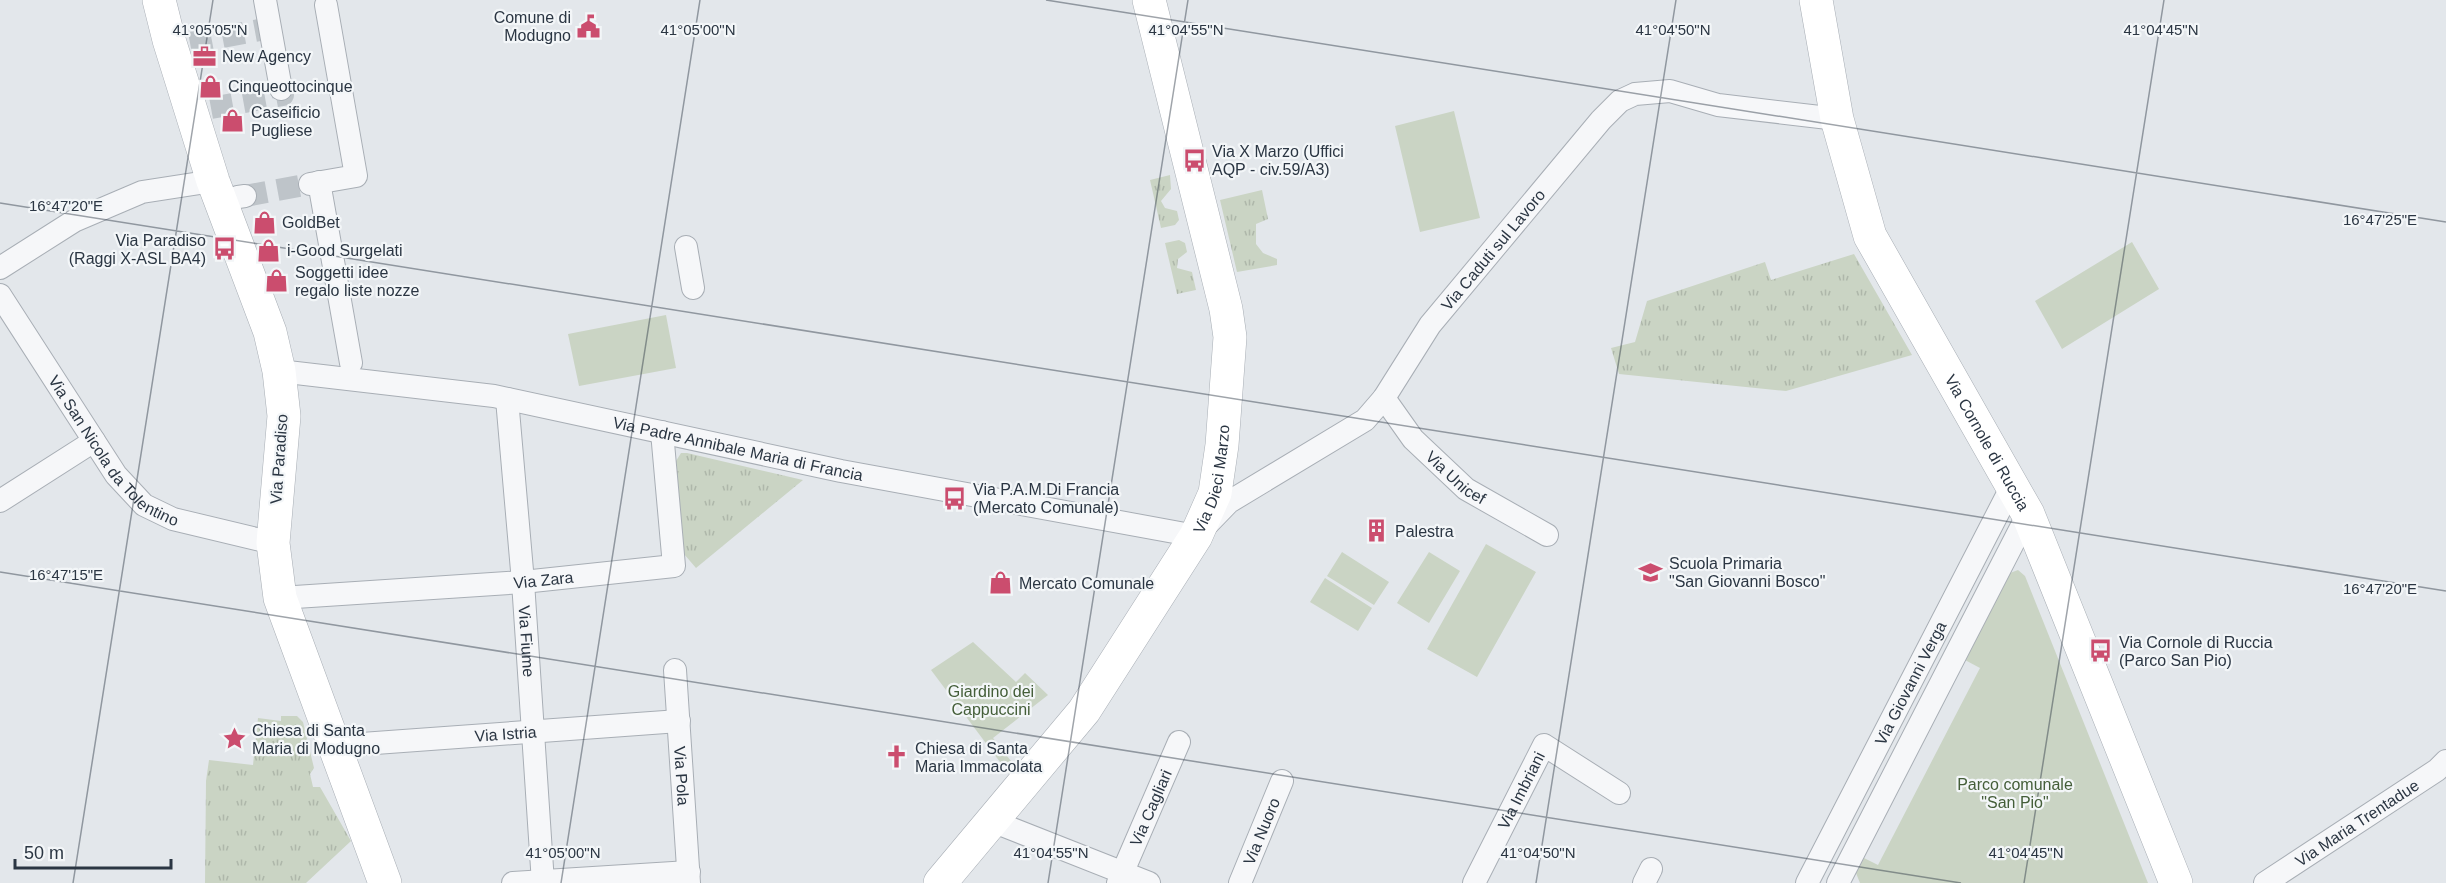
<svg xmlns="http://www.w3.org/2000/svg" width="2446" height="883" viewBox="0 0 2446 883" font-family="Arial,sans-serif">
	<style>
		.grass { fill: url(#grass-tufts) }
		.green { fill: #cad4c4 }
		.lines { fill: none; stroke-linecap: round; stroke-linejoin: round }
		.street-tunnel { stroke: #bec4c9; stroke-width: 22; stroke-dasharray: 22 11; stroke-linecap: butt }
		.street-casing { stroke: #a8aeb5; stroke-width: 24 }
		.secondary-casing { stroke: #a8aeb5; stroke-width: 34 }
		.street { stroke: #f6f7f9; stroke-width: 22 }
		.secondary { stroke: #fff; stroke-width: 33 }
		.ticks { fill: none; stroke: #2b3643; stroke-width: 1.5; stroke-opacity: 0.45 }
		.labels { text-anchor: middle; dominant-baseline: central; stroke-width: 4.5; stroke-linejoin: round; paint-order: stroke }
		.poi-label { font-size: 16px; fill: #2b3643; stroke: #f3f6f8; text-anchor: start }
		.street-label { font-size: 16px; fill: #2b3643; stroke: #f3f6f8 }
		.park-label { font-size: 16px; fill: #445e39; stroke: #f3f6f8 }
		.ticks-label { font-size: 15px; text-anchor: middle; fill: #2b3643; stroke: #f3f6f8; stroke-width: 4.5; stroke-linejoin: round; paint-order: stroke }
	</style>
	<defs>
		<pattern id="grass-tufts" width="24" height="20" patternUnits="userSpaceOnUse" patternTransform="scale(1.5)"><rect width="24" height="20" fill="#cad4c4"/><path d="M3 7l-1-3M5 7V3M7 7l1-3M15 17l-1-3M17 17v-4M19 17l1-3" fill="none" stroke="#aeb7aa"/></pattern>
	</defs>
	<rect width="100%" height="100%" fill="#e3e7eb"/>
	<path class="grass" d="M1170,175L1171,189L1161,201L1165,208L1177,211L1179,220L1175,225L1161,228L1150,180Z
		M1262,190L1268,219L1256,224V244L1263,253L1277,259V265L1237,272L1220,200Z
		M1179,240L1185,243L1187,252L1178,259L1177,268L1192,272L1196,290L1177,294L1165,243Z
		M1854,254L1912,355L1786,391L1619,374L1611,348L1635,342L1647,301L1765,262L1771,280Z
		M681,453H687L803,480L696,568L684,554L676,461Z
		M281,716H297L303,722L314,768L310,774L313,787H320L351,841L306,883H205L206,781L209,760L253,765L258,718L281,721Z"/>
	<path class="green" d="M1454,111L1480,218L1420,232L1395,126Z
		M2132,242L2159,289L2062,349L2035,301Z
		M666,315L676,368L579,386L568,334Z
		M1486,544L1536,572L1477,677L1427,649Z
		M1342,552L1389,582L1374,605L1327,576Z
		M1429,552L1460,571L1429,623L1397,603Z
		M2018,570L2025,576L2148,883H1860L1856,873L1864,858L1878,865L1980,668L1965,660L2010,573Z
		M1325,578L1372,608L1358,631L1310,602Z
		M973,642L1016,682L1025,673L1048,695L993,738L1018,770L1012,778L931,670Z"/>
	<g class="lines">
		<path class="street-tunnel" d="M190,43L270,28
			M211,108L283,95L281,89
			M245,196L310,184"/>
		<defs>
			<g id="street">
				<path d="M265,0L281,89"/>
				<path d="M319,182L351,363"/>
				<path d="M310,184L356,176L326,5"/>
				<path d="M238,197L245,196"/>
				<path d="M686,247L693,288"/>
				<path d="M0,268L74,221L142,192L213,181"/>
				<path id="s1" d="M0,295L116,475L144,505L173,519L273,543"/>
				<path id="s2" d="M279,371L494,396L841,471L1196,536L1229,502L1365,420L1384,398L1430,325L1601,120L1620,101L1635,94L1670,91L1718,105L1837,119"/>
				<path id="s3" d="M1384,398L1413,439L1466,489L1547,535"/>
				<path id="s4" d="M507,399L523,582L543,883"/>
				<path d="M0,501L94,441"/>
				<path id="s5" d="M280,598L523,582L674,566L662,432"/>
				<path id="s6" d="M675,670L689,883"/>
				<path id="s7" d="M334,746L679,721"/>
				<path d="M992,821L1149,883"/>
				<path d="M513,883L689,872"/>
				<path id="s8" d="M1118,883L1179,742"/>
				<path id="s9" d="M1240,883L1282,781"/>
				<path id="s10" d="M1474,883L1544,745L1619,793"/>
				<path d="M1644,883L1651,869"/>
				<path id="s11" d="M1807,883L2013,484"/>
				<path d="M1838,883L2028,514"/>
				<path id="s12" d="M2265,883L2437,770L2446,761"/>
			</g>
			<g id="secondary">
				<path d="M159,0L169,40L213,181L270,332L279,371L284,416L273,543L280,598L385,883"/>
				<path id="s13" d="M1816,0L1837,119L1870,236L2028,514L2176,883"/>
				<path id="s14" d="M940,883L1084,711L1196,536L1215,493L1222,445L1230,337L1226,309L1149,0"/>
			</g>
		</defs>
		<use href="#street" class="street-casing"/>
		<use href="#secondary" class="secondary-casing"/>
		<use href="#street" class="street"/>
		<use href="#secondary" class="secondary"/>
	</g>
	<path class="ticks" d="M1046,0L2446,222M0,203L2446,591M0,572L1961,883M73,883L213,0M561,883L700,0M1048,883L1188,0M1536,883L1676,0M2024,883L2164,0"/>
	<defs>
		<symbol id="civic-bare" viewBox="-9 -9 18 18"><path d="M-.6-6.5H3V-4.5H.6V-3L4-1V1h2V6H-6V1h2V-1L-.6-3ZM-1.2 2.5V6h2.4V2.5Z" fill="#cb4d6e" stroke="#f3f6f8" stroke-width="2.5" paint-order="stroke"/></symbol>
		<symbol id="office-bare" viewBox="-9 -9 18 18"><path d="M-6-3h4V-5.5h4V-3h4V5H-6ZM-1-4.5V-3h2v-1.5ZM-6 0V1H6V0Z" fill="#cb4d6e" stroke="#f3f6f8" stroke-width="2.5" paint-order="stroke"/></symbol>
		<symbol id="shop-bare" viewBox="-9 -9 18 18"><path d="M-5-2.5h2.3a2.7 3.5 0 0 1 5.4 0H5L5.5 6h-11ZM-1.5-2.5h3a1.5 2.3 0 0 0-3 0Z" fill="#cb4d6e" stroke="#f3f6f8" stroke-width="2.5" paint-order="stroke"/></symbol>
		<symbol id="bus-bare" viewBox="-9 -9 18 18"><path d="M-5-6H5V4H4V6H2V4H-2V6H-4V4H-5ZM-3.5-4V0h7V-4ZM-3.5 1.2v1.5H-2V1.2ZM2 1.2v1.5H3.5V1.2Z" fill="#cb4d6e" stroke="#f3f6f8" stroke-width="2.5" paint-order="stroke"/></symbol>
		<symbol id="building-bare" viewBox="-9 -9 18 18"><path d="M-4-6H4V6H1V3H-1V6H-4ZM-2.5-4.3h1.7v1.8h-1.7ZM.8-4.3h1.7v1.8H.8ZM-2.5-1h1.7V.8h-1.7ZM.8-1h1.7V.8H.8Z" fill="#cb4d6e" stroke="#f3f6f8" stroke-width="2.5" paint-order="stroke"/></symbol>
		<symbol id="school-bare" viewBox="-9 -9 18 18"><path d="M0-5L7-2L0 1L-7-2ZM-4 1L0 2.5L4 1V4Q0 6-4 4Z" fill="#cb4d6e" stroke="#f3f6f8" stroke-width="2.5" paint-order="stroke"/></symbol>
		<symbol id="sight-bare" viewBox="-9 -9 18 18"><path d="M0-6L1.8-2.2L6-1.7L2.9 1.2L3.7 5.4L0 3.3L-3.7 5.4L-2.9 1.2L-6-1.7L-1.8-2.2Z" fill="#cb4d6e" stroke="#f3f6f8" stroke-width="2.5" paint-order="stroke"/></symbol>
		<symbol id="church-bare" viewBox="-9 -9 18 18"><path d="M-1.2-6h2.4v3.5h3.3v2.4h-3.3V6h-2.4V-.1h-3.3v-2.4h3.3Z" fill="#cb4d6e" stroke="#f3f6f8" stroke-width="2.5" paint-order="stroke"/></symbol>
	</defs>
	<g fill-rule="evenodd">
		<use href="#civic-bare" x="572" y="10" width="33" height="33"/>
		<use href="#office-bare" x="188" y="40" width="33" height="33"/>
		<use href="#shop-bare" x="194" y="70" width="33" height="33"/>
		<use href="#shop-bare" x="216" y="104" width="33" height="33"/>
		<use href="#bus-bare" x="1178" y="144" width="33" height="33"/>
		<use href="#shop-bare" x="248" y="206" width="33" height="33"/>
		<use href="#bus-bare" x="208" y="232" width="33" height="33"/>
		<use href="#shop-bare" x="252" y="234" width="33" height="33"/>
		<use href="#shop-bare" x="260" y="264" width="33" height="33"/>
		<use href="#bus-bare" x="938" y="482" width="33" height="33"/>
		<use href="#building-bare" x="1360" y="514" width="33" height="33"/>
		<use href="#school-bare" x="1634" y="556" width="33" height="33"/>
		<use href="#shop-bare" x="984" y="566" width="33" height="33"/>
		<use href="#bus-bare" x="2084" y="634" width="33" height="33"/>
		<use href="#sight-bare" x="218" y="722" width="33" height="33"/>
		<use href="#church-bare" x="880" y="740" width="33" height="33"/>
	</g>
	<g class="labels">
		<g class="poi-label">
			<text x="571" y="17" text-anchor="end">Comune di<tspan x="571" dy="18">Modugno</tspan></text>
			<text x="222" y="56">New Agency</text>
			<text x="228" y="86">Cinqueottocinque</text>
			<text x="251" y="112">Caseificio<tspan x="251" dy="18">Pugliese</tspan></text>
			<text x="1212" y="151">Via X Marzo (Uffici<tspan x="1212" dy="18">AQP - civ.59/A3)</tspan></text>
			<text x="282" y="222">GoldBet</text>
			<text x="206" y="240" text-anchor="end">Via Paradiso<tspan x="206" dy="18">(Raggi X-ASL BA4)</tspan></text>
			<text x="287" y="250">i-Good Surgelati</text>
			<text x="295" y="272">Soggetti idee<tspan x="295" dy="18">regalo liste nozze</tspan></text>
			<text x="973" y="489">Via P.A.M.Di Francia<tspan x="973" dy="18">(Mercato Comunale)</tspan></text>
			<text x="1395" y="531">Palestra</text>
			<text x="1669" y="563">Scuola Primaria<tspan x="1669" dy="18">"San Giovanni Bosco"</tspan></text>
			<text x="1019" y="583">Mercato Comunale</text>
			<text x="2119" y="642">Via Cornole di Ruccia<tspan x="2119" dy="18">(Parco San Pio)</tspan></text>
			<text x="252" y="730">Chiesa di Santa<tspan x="252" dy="18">Maria di Modugno</tspan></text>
			<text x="915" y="748">Chiesa di Santa<tspan x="915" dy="18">Maria Immacolata</tspan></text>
		</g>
		<g class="street-label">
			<text stroke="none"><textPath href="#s2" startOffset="1352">Via Caduti sul Lavoro</textPath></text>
			<text stroke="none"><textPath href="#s13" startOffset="480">Via Cornole di Ruccia</textPath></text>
			<text stroke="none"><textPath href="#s1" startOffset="195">Via San Nicola da Tolentino</textPath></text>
			<text stroke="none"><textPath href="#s2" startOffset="466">Via Padre Annibale Maria di Francia</textPath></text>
			<text transform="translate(279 459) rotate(-86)">Via Paradiso</text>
			<text stroke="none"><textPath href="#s3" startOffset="108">Via Unicef</textPath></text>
			<text stroke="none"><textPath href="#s14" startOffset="492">Via Dieci Marzo</textPath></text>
			<text stroke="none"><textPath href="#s5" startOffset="264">Via Zara</textPath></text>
			<text stroke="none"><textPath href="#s4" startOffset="243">Via Fiume</textPath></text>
			<text stroke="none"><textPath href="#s11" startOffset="225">Via Giovanni Verga</textPath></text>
			<text stroke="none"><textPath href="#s7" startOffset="172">Via Istria</textPath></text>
			<text stroke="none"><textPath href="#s6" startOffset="106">Via Pola</textPath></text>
			<text stroke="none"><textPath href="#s10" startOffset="104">Via Imbriani</textPath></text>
			<text stroke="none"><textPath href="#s8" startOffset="82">Via Cagliari</textPath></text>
			<text stroke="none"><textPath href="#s12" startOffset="110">Via Maria Trentadue</textPath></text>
			<text stroke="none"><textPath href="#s9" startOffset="56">Via Nuoro</textPath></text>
		</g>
		<g class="park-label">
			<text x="991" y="691">Giardino dei<tspan x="991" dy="18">Cappuccini</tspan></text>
			<text x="2015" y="784">Parco comunale<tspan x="2015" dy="18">"San Pio"</tspan></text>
		</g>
	</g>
	<g class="ticks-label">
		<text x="210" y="35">41°05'05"N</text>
		<text x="698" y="35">41°05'00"N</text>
		<text x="1186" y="35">41°04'55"N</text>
		<text x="1673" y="35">41°04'50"N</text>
		<text x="2161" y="35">41°04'45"N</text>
		<text x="66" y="211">16°47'20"E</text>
		<text x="2380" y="225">16°47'25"E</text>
		<text x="66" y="580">16°47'15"E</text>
		<text x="2380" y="594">16°47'20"E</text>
		<text x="563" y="858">41°05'00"N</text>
		<text x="1051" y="858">41°04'55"N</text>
		<text x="1538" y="858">41°04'50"N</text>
		<text x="2026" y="858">41°04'45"N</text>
	</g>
	<path d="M15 859v9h156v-9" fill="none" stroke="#2b3643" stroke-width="3"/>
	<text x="24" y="859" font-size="18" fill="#2b3643" stroke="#f3f6f8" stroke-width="4.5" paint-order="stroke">50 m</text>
</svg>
